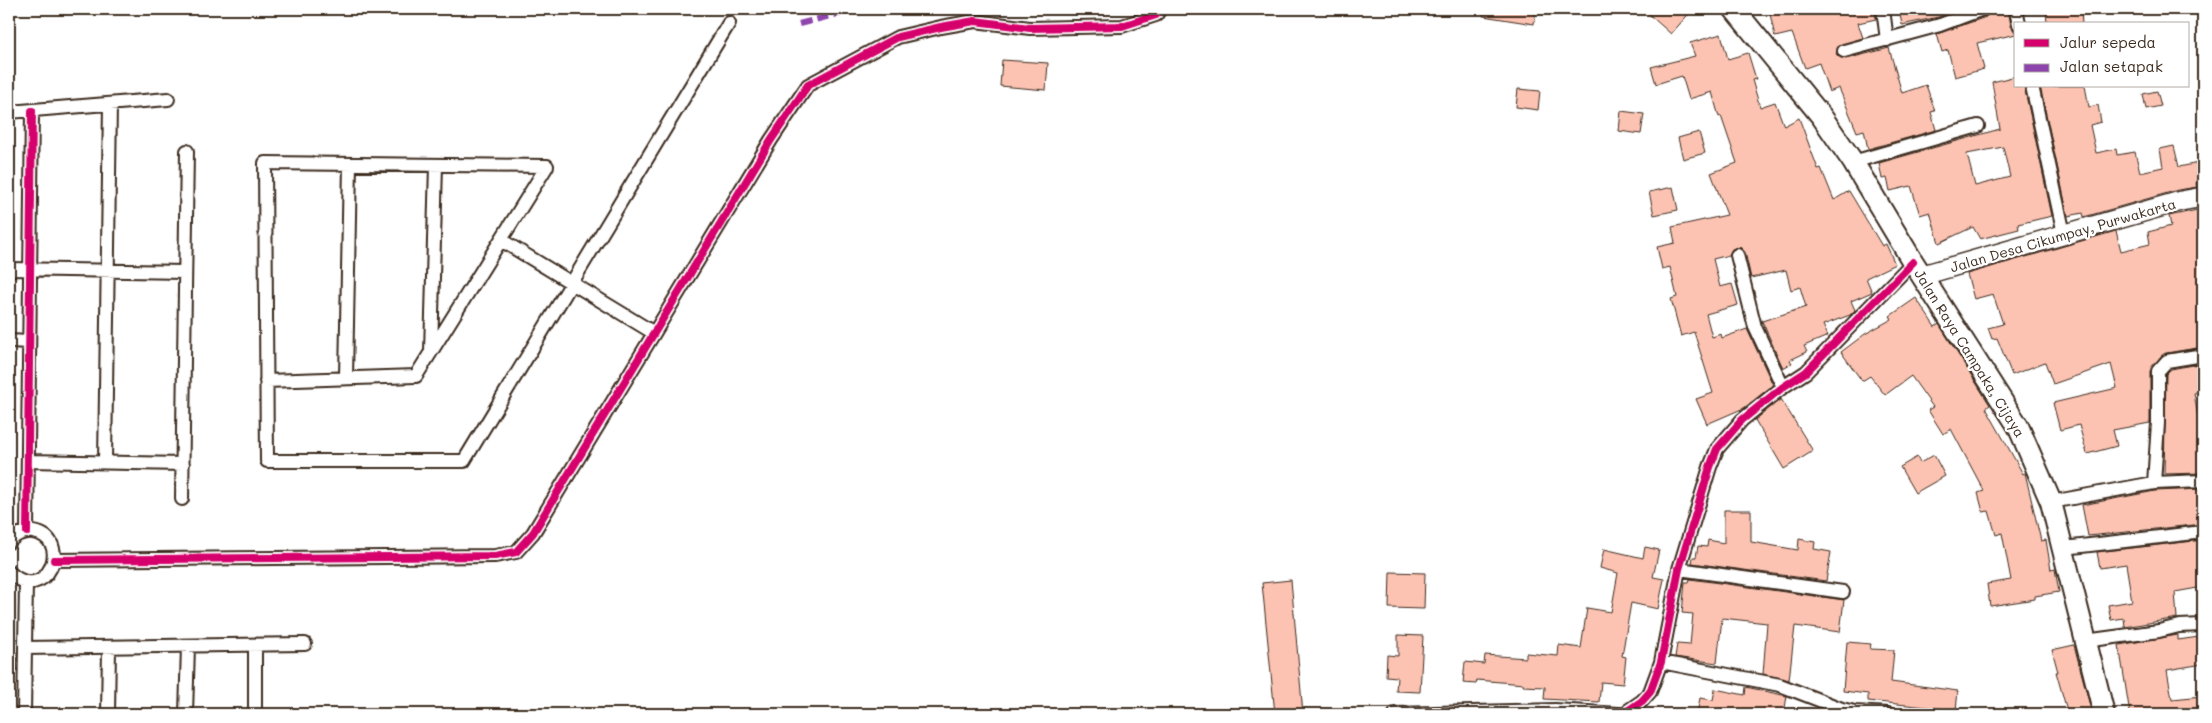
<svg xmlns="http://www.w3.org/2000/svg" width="2212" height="723" viewBox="0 0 2212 723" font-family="Mali,sans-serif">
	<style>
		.building { fill: #fcc3b2; stroke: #3b2a1e; fill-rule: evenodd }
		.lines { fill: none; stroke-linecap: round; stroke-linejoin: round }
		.street-casing { stroke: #3b2a1e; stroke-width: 16 }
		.secondary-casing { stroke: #3b2a1e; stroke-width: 22 }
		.primary-casing { stroke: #3b2a1e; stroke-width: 24 }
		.street { stroke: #fff; stroke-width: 12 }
		.secondary { stroke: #fff; stroke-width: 19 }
		.primary { stroke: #fff; stroke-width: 20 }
		.quiet { stroke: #8e44ad; stroke-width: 6; stroke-dasharray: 12 6; stroke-linecap: butt }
		.cycleway-casing { stroke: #fff; stroke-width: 11 }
		.cycleway { stroke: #d6006c; stroke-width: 8 }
		.labels { text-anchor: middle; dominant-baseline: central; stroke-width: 4.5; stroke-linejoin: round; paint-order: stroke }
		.street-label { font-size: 14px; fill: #3b2a1e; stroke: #fff }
	</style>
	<rect width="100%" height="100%" fill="#fff"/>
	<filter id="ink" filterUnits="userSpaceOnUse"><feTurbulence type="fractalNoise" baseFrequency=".02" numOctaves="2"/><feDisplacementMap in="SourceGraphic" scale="10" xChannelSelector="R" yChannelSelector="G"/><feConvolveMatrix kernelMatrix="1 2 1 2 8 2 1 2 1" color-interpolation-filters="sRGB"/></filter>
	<g filter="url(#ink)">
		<path class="building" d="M1484,9H1536L1534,24L1483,16Z
			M1643,9H1693L1671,34Z
			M1769,9H1875L1876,19L1858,23L1863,38L1839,45L1836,54L1839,57L1846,59L1889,48L1902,93L1926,85L1935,111L1931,112L1936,130L1868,149L1864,130L1857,132L1839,88L1829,92L1819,63L1805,68L1792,33L1775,37Z
			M1899,9H1960L1938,17L1902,25Z
			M1991,9H2008L2011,26L2016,34L1977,43L1984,69L1955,77L1948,50L1942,52L1937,34L1986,17Z
			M2046,9H2081L2082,24H2047Z
			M1721,34L1728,59L1748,53L1756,79L1752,80L1760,107L1775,102L1784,126L1799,118L1818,169L1821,168L1834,200L1849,191L1882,246L1886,244L1895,264L1866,278L1872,292L1851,301L1855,310L1850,315L1823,325L1828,336L1804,346L1807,352L1790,360L1792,363L1783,368L1762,321L1806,307L1800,287L1791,290L1786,270L1751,278L1745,252L1740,247L1732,249L1729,255L1713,259L1720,287L1732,284L1738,305L1706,314L1712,337L1721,334L1722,338L1747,329L1773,385L1744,408L1707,424L1696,399L1713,393L1694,332L1681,336L1671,299L1677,297L1670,267L1662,269L1657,247L1675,243L1672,227L1727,215L1711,173L1737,163L1721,116L1719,117L1712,92L1689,99L1682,76L1656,84L1651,67L1695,56L1690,43Z
			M1002,60L1048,63L1046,90L1000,86Z
			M2016,76V86H2024L2052,216L2018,224L2019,229L1980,239L1973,227L1939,243L1930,212L1920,215L1911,186L1890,191L1887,178L1882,179L1879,163L2000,129L1992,82ZM2003,147L2010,177L1975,186L1967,154Z
			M2040,86H2085L2089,107L2098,105L2101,122L2090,125L2096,153L2116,149L2117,155L2135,152L2140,172L2163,167L2160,149L2174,146L2179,167L2203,162V181L2196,183L2197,187L2178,190L2084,217L2083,213L2068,216Z
			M1518,89L1540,91L1538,110L1516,107Z
			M2157,91L2161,106L2146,109L2143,94Z
			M1621,111L1644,114L1641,134L1619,131Z
			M1699,132L1705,153L1683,159L1678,138Z
			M1673,187L1678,210L1654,215L1649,192Z
			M2202,209L2203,347L2166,353L2161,356L2150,371V423L2113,430L2117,446L2087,454L2079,425L2060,430L2053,403L2117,388L2111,364L2053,384L2045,362L2012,375L1997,338L1992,339L1988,328L2003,324L1993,294L1974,299L1967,274L2116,231L2121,251L2150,244L2148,232L2171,226L2169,216Z
			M1916,298L1935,327L1939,324L1990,405L1986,408L2023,474L2025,473L2041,541L2046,540L2051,570L2055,569L2059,592L2035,596V599L1990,606L1987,584L2011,580L2002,533L1996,535L1989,511L1983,512L1978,493L1984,491L1951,429L1943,434L1928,410L1933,407L1911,376L1885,395L1870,376L1862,381L1841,352L1865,334L1892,319L1890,316Z
			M2203,363V391L2194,393L2203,448V473L2164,474L2166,374L2171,369Z
			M1781,399L1813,451L1784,469L1755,420Z
			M1934,455L1945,476L1915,493L1900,467L1917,457L1920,463Z
			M2203,489V524L2088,536L2082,505L2155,491Z
			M1724,510H1751V542L1798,550L1799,539L1815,542L1814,549L1831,552L1826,581L1692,563L1693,557H1696L1698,546L1707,547L1708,540L1724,543Z
			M2203,540V587L2175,592L2177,618L2125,627L2124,618L2111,620L2108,605L2132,601L2126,564L2100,568L2097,552Z
			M1645,547L1659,550L1653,577L1664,579L1658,609L1631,603L1622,656L1626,657L1623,684L1601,682L1599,702L1544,699L1545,687L1523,686L1524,684L1477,680L1476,684L1463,683L1465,662L1484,664L1485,655L1526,658V653L1558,656L1559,645L1581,648L1587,608L1611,612L1618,573L1600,568L1604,549L1643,558Z
			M1390,572L1425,573L1424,609L1389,608Z
			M1690,579L1844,600L1840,632L1795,626L1789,680L1763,674L1767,623L1722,618L1717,663L1675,657L1677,644L1690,645L1693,614L1682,613L1685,582H1689Z
			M1291,580L1303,714H1275L1262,583Z
			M1398,635L1423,636L1420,692L1396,691L1397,677L1386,676L1387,655L1398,656Z
			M2178,635V640L2199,637L2203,664L2167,670L2172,699L2203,696V714H2130L2119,645Z
			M1847,642L1871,644L1870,649L1894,650L1891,682L1958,691L1956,710L1868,701V694L1843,691Z
			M2074,645L2084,683L2092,714H2068L2056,672H2058L2052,650Z
			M1746,687L1787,696L1784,714H1697L1700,698L1713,700L1715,689L1745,695Z"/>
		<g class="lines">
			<defs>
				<path id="street" d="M1883,9L1887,40
					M2016,9L2019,24
					M1844,51L1940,25L1983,9
					M2032,86L2064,234
					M9,112L168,99
					M1853,162L1978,126
					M547,166L265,163L267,461H464L729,23
					M501,240L654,333
					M1737,255L1755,327L1783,387
					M9,269L185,272
					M9,341L29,342
					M431,352L436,165
					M346,378L350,164
					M266,381L416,376L547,166
					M28,461L183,464
					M105,462L110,104
					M2154,483L2158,423V371L2167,361L2203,355
					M182,499L187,151
					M2051,502L2154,483L2203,481
					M27,532L32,111
					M9,542C15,535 22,531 33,532C75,538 46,608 9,572
					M2064,548L2203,532
					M54,560L495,556L516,552L533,533L771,140L808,85L898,37L941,27L975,21L1030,28L1122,26L1156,15L1160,9
					M1679,569L1843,592
					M2085,641L2159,631L2179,626L2203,625
					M255,645V714
					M25,648L305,644
					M1661,662L1780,685L1842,709L1855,712L1888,714
					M24,714L26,582
					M108,714L109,648
					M186,714L188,646
					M1395,714L1555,710L1619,714
					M1623,714L1642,701L1650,692L1661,662L1679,569L1710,467L1717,449L1742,420L1783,387L1806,372L1913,262"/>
				<path id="secondary" d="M1923,275L2181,201L2203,197"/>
				<path id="primary" d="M1734,9L1822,117L1853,162L1913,262L2018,426L2051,502L2104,714"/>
			</defs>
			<use href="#street" class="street-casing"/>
			<use href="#secondary" class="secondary-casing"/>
			<use href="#primary" class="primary-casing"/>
			<use href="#street" class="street"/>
			<use href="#secondary" class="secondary"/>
			<use href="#primary" class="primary"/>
			<path class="quiet" d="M799,24L857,9"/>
			<defs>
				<path id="cycleway" d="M27,532L32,111
					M54,560L495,556L516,552L533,533L771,140L808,85L898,37L941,27L975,21L1030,28L1122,26L1156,15L1160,9
					M1623,714L1642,701L1650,692L1661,662L1679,569L1710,467L1717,449L1742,420L1783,387L1806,372L1913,262"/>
			</defs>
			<use href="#cycleway" class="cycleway-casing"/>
			<use href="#cycleway" class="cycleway"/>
		</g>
	</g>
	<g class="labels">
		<g class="street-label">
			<text transform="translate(2063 235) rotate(-16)">Jalan Desa Cikumpay, Purwakarta</text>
			<text transform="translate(1970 353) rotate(58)">Jalan Raya Campaka, Cijaya</text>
		</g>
	</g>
	<rect width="2212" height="723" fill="none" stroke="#fff" stroke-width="30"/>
	<rect x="15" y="15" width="2182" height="693" fill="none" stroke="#3b2a1e" stroke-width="2" filter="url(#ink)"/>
	<rect x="2014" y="22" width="175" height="65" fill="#ffffff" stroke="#b1aaa5"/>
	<rect x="2024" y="39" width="25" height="8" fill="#d6006c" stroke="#b1aaa5"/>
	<text x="2060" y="48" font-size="15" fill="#3b2a1e">Jalur sepeda</text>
	<rect x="2024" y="64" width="25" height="8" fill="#8e44ad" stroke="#b1aaa5"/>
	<text x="2060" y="72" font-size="15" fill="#3b2a1e">Jalan setapak</text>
</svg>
